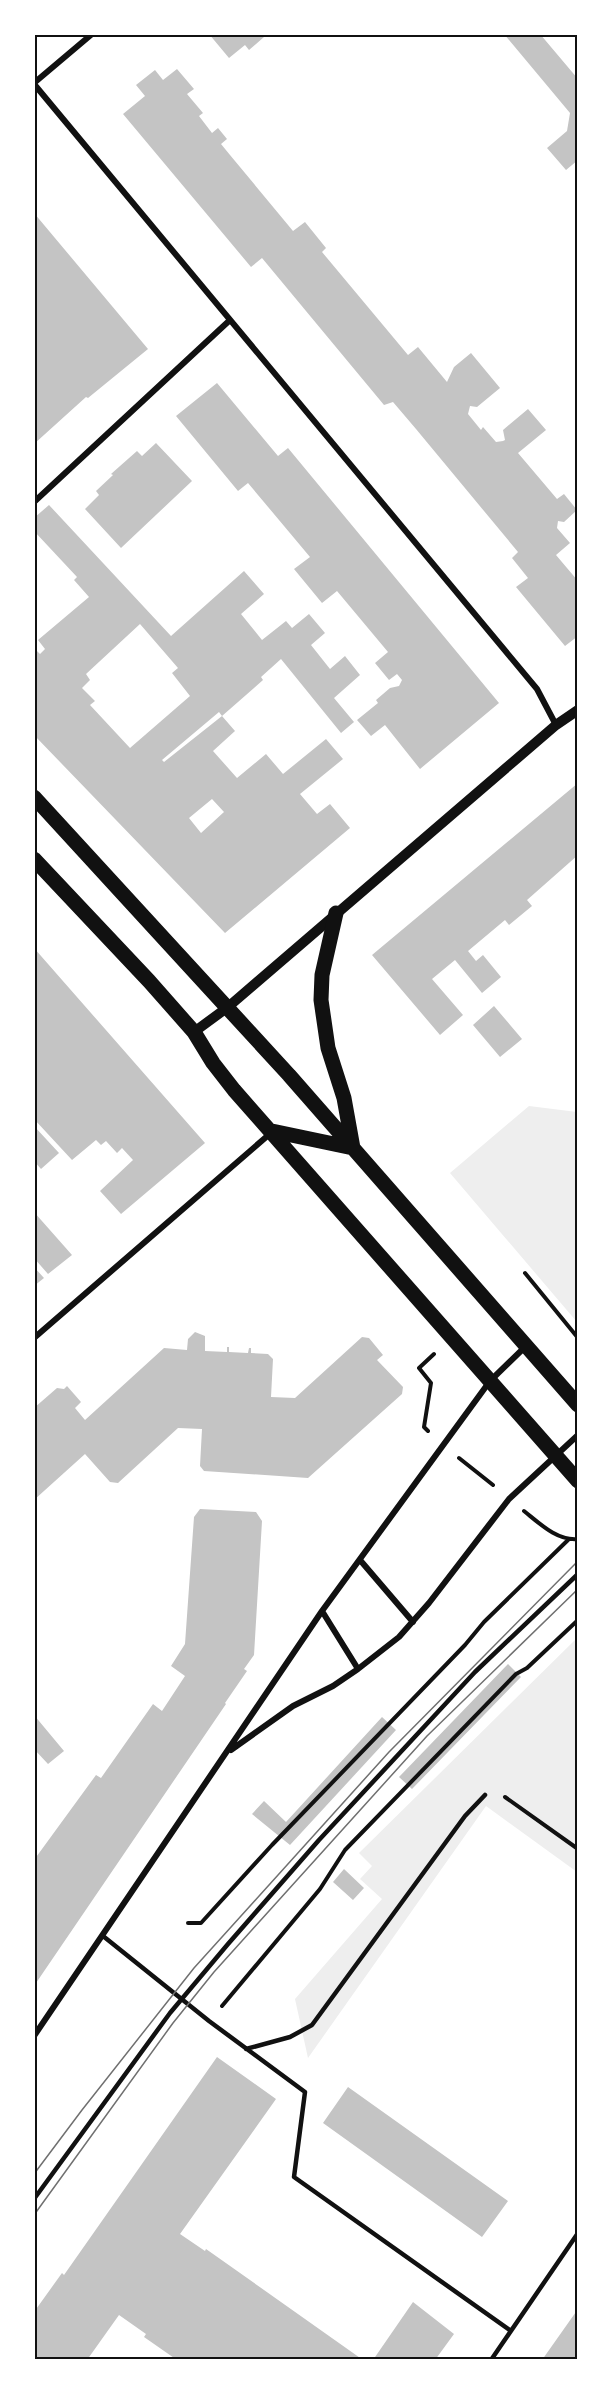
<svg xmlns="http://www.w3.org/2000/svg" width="612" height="2394" viewBox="0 0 612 2394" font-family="Karla,sans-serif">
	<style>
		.green { fill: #eee }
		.building { fill: #c4c4c4; fill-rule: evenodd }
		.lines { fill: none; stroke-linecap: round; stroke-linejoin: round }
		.path { stroke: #111; stroke-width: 4 }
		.service { stroke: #111; stroke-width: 4.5 }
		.minor { stroke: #111; stroke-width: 6 }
		.tertiary { stroke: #111; stroke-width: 10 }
		.primary { stroke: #111; stroke-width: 15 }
		.tram { stroke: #707070; stroke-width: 1.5 }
		.neatline { fill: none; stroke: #111; stroke-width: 2 }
	</style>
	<rect width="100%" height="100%" fill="#fff"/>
	<path class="green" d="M529,1106L577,1112V1322L450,1173Z
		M577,1638V1872L486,1806L308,2058L295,1999L382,1899L360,1879L372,1866L359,1853Z"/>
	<path class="building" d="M209,34H263L264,37L249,50L245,45L229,58Z
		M504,34H540L578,79V160L566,170L547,148L567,131L570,113Z
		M177,69L194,89L187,94L203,113L199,116L212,133L218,128L227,139L221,144L230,155L293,231L305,222L326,248L322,252L408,355L418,347L447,382L454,367L471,353L500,388L477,407L470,406L468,414L481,430L483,427L496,442L503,441L505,440L503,430L528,409L546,430L518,453L557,499L564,494L577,510L564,522L558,521L557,528L570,543L556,555L578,581V636L565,646L516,587L528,578L512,558L518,552L416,429L393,402L384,405L262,258L251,267L123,114L145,96L136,85L155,70L163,80Z
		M34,213L148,349L88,398L86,397L34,444Z
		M217,383L278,456L288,448L499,703L420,769L385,725L371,736L357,720L378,703L376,700L390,688L399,686L402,680L397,674L389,680L375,663L388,652L337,591L322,603L294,569L310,557L248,483L238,491L176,416Z
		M156,443L192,481L121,548L85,509L99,495L96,491L113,475L111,474L137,451L142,456Z
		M49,505L171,636L244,571L264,594L241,614L262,640L286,621L292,628L309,614L325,633L311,645L330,669L345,656L360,675L334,698L354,722L341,733L281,659L261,677L263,680L222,716L235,731L213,751L237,778L266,754L283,774L326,739L343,759L300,794L317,814L330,804L350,828L225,933L34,735V648L40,654L45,649L38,640L89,597L74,580L77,577L34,531V518ZM140,624L178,668L172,673L190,696L130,748L90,705L95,701L82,688L90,680L86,674ZM219,712L222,716L164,762L162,760ZM212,799L224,812L201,833L189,818Z
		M578,783V855L527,900L532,906L509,925L505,920L468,951L476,961L483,955L501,977L482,993L455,960L432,979L463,1015L440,1035L372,955Z
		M34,948L205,1143L121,1214L100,1191L133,1160L122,1148L117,1153L106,1141L101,1145L96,1140L72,1160L34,1119Z
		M494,1006L522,1039L500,1057L473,1025Z
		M34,1126L59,1153L41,1169L34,1161Z
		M34,1212L72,1255L48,1274L34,1258Z
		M34,1267L44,1278L34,1286Z
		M195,1332L205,1336V1351L227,1352V1347H229V1352L248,1353L249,1348H251V1353L268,1354L273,1359L271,1397L295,1398L362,1337L369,1338L383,1355L377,1360L403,1387L402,1394L308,1478L204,1471L200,1466L202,1429L178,1428L118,1483L110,1482L85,1454L34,1500V1408L57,1388L64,1389L67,1386L81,1402L75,1408L85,1420L164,1348L187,1350L188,1339Z
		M200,1509L256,1512L262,1521L254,1655L244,1669L247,1671L225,1703L226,1704L34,1986V1860L96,1775L101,1778L153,1704L162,1711L185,1676L171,1666L185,1644L194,1517Z
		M508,1664L521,1677L412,1789L399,1777Z
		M34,1715L64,1751L48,1764L34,1749Z
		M382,1717L396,1730L290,1845L252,1814L264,1801L286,1822Z
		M344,1869L364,1888L353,1900L333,1882Z
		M217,2057L276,2099L180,2234L205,2251L206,2249L363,2360H177L144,2337L146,2334L119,2315L87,2360H34V2312L62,2273L64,2275Z
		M348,2087L508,2201L482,2237L323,2123Z
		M413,2302L454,2334L435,2360H373Z
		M578,2309V2360H542Z"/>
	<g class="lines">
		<path class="path" d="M525,1273L578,1338
			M428,1431L424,1427L431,1383L419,1368L434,1354
			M459,1458L493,1485
			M524,1511C539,1523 557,1541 578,1539
			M505,1797L578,1849
			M188,1923H201L272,1845L465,1645L484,1622L568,1540
			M222,2006L320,1889L345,1850L516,1674L527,1668L578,1620"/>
		<path class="service" d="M103,1936L209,2021L305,2092L294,2177L511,2331
			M246,2049L290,2037L312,2025L465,1816L485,1795
			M34,2199L170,2013L228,1944L319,1840L475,1672L578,1574
			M491,2360L578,2233"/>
		<path class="minor" d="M34,83L92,34
			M34,84L537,689L556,725
			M34,502L230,320
			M34,1338L272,1132
			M360,1560L413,1622
			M322,1611L358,1669
			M231,1750L293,1706L333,1686L358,1669L399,1637L429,1603L509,1499L578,1435
			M34,2036L322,1611L490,1381L526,1346"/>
		<path class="tertiary" d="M194,1032L228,1007L556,725L578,710"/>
		<path class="primary" d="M34,797L289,1075L578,1405
			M34,859L149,981L194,1032L213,1063L234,1090L578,1481
			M336,913L322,975L321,1000L328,1048L344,1098L353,1148
			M272,1131L353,1148"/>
		<path class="tram" d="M34,2174L82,2110L194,1968L389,1752L578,1561
			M34,2215L173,2023L214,1972L427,1736L578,1589"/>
	</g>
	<rect width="612" height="2394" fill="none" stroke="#ffffff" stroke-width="72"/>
	<rect x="36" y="36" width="540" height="2322" class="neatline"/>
</svg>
